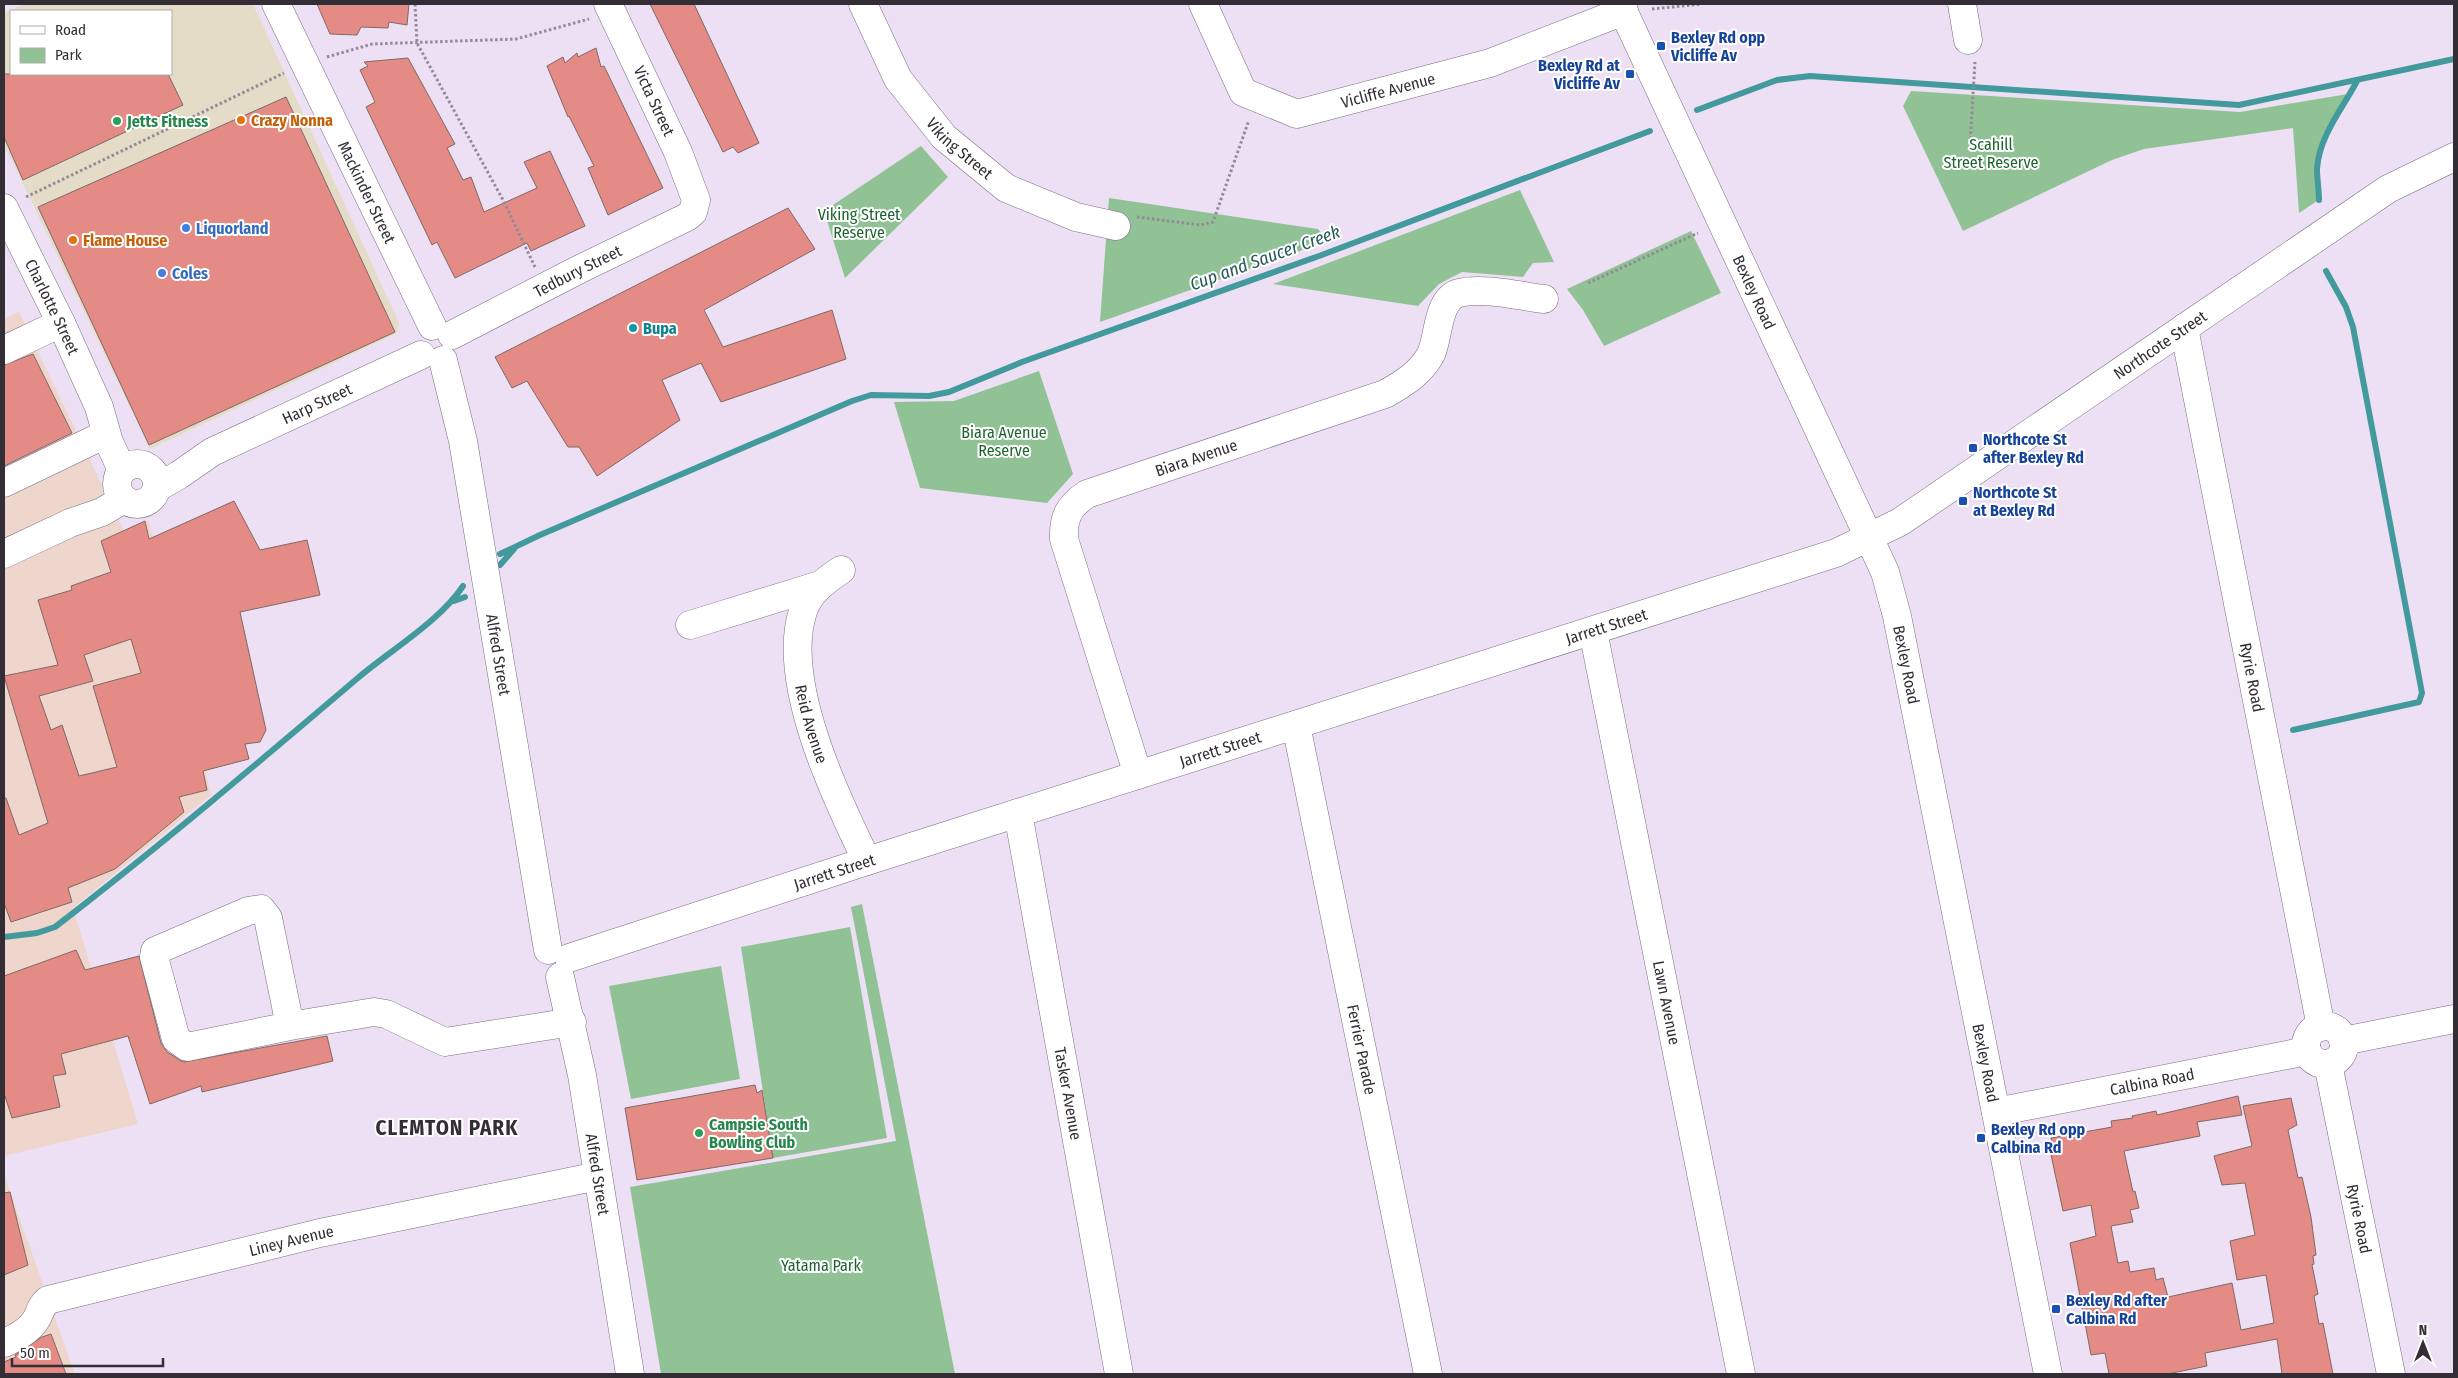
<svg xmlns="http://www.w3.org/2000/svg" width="2458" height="1378" viewBox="0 0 2458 1378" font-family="'Fira Sans Condensed',sans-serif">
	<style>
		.commercial { fill: #e4dcc6; fill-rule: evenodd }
		.industrial { fill: #eed6cc }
		.green { fill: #91c296 }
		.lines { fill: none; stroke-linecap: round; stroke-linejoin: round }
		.stream { stroke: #439a9d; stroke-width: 6 }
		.building { fill: #e48b85; stroke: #7f6866; fill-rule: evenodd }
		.minor-casing { stroke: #7a6e80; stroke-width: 29 }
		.major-casing { stroke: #7a6e80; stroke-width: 29 }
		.path { stroke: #938a98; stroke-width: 3; stroke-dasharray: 2.5 2.5; stroke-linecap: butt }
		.minor { stroke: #fff; stroke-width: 28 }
		.major { stroke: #fff; stroke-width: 28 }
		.transit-dot { fill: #1a4fb4; stroke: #fff; stroke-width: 2 }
		.food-dot { fill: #e8710a; stroke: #fff; stroke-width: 2 }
		.leisure-dot { fill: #2e9e5b; stroke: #fff; stroke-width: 2 }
		.shop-dot { fill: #3f7fe0; stroke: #fff; stroke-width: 2 }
		.culture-dot { fill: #0f9aa8; stroke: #fff; stroke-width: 2 }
		.labels { text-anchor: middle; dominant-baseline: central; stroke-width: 4; stroke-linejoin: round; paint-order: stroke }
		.transit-label { font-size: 16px; font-weight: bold; fill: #164399; stroke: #fff; text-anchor: start }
		.street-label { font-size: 16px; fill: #332e35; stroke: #fff }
		.food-label { font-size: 16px; font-weight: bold; fill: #c56008; stroke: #fff; text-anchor: start }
		.leisure-label { font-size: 16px; font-weight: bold; fill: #27864d; stroke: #fff; text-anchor: start }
		.park-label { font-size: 16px; fill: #1d652e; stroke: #fff }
		.shop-label { font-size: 16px; font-weight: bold; fill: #366cbe; stroke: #fff; text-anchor: start }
		.culture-label { font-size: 16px; font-weight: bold; fill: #0d838f; stroke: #fff; text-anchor: start }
		.water-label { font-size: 18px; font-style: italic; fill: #235858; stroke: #fff }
		.district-label { font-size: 21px; font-weight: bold; letter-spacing: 1px; fill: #332e35; stroke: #fff }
	</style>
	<rect width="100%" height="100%" fill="#ede0f5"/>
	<path class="commercial" d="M24,4H253L399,323L397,333L150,449L4,144V13ZM11,11H171V74H11Z"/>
	<path class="industrial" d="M19,312L124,531L149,521L211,795L73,908L138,1124L4,1156V319Z
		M4,1174L46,1293L75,1374H4Z"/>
	<path class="green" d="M1911,91L2240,112L2348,94C2319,138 2313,147 2317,201L2299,213L2293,128L2144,149L2112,160L1963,231L1903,106Z
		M921,146L948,177L845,278L824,211Z
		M1520,190L1554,262L1533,263L1523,277L1462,272L1439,284L1418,306L1273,284Z
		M1109,198L1318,229L1328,241L1100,322Z
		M1691,231L1721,293L1604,346L1583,310L1567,289Z
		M1039,371L1073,474L1047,503L920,488L894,402L954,401Z
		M862,904L955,1374H661L630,1187L896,1141L851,907Z
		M850,927L887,1138L773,1158L741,947Z
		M721,966L740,1079L631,1099L609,986Z"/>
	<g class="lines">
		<path class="stream" d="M1697,110L1777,80L1810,76L2239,105L2454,59
			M2319,200C2319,190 2317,179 2317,169C2319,136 2343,108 2357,81
			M500,554L540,535L852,401L871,395L929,396L949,392L1022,362L1319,256L1650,131
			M500,565L514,549
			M454,601L465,597
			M2293,730L2419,702L2422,693L2353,327L2346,307L2326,271
			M4,937L37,933L55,927C159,847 259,762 359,677C391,650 441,620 463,586"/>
	</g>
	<path class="building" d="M317,4H409L407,25L389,22L388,28L361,27L357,35L330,34Z
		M650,4H694L759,143L738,153L733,147L723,152Z
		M596,48L601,67L604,66L663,188L608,215L588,168L594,166L569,116L568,117L547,66L563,57L565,63L577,53L578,57Z
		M408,58L455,144L447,148L463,180L471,177L484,212L537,188L524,162L550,151L585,226L531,251L527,243L455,278L437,242L432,245L366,107L375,102L360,70L368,66L364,62Z
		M4,74H168L183,105L23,180L4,137Z
		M286,97L395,332L149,445L38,207Z
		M788,208L815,249L704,310L723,347L832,310L846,359L721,402L701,363L662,380L680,420L597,476L579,447H568L527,381L512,388L495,357Z
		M33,354L72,433L4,466V365Z
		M234,501L260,550L307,540L320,595L240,612L266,730L260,742L245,744L249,759L203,771L207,790L179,797L184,812L115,869L68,888L72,902L11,922L4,903V798H6L19,835L48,823L4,676L58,665L38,600L72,590L71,586L111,572L101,541L145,521L149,539ZM131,639L141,673L93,686L117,767L79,776L62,725L51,730L39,696L93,681L84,655Z
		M76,950L85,970L139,956L161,1043L167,1052L183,1062L327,1036L333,1061L202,1092L201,1086L150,1104L128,1036L61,1054L66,1074L53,1076L60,1107L12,1118L4,1093V976Z
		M755,1085L757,1093L762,1090L773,1158L637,1180L625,1108Z
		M2238,1096L2242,1115L2197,1122L2200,1136L2124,1151L2133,1192L2135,1191L2139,1208L2130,1210L2133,1222L2111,1226L2118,1263L2128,1261L2130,1272L2154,1268L2156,1280L2163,1278L2168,1297L2232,1283L2241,1330L2274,1323L2266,1275L2237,1280L2230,1241L2255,1235L2245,1183L2222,1185L2214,1156L2252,1146L2243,1106L2291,1098L2297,1125L2288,1130L2298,1178L2302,1177L2311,1217L2316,1255L2313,1256L2314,1264L2312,1265L2318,1294L2314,1296L2319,1324L2323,1323L2333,1374H2282L2277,1339L2205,1353L2207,1366L2167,1374H2109L2105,1353L2091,1355L2070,1243L2096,1236L2091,1205L2063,1211L2050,1150L2053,1149L2051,1138L2112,1127L2111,1121L2133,1118L2132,1116L2156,1111L2157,1115Z
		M10,1192L28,1265L4,1275V1193Z
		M51,1334L66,1374H4V1362L16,1357L15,1355L42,1337Z"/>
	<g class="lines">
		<defs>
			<g id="minor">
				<path id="s1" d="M276,4L432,326"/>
				<path id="s2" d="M863,4L898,79L944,137L1006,188L1076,217L1116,226"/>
				<path id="s3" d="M1203,4L1243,92L1297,114L1490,63L1624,11"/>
				<path d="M1962,4L1968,40"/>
				<path id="s4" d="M4,208L61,323L99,407L109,442L122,470"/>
				<path id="s5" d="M2184,328L2321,1027"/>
				<path id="s6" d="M452,335L578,270L687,217L693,212L696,200L678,152L608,4"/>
				<path d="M4,350L61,323"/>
				<path id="s7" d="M443,360L463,441L548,950"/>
				<circle cx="137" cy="484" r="20"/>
				<path d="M4,483L106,434"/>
				<path id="s8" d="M158,487L179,475L212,452L421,355"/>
				<path d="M4,554L70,523L102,512L124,499"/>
				<path id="s9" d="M841,570C826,580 809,592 803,611C780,681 836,798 867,861"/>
				<path d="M690,625L820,585"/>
				<path id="s10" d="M1593,631L1741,1374"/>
				<path id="s11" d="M1296,725L1428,1374"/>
				<path id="s12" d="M1138,775L1064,539C1063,517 1069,506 1087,494L1385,394C1403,384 1421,373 1431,354C1439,337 1437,299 1459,293C1482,287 1520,296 1544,299"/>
				<path id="s13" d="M1018,813L1119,1374"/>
				<path id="s14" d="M569,958L867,861L1836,553L1900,522L2388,189L2454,157"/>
				<path id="s15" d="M560,977L582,1075L630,1374"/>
				<path d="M290,1026L268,918L261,909L248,911L155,951L154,957L176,1039L187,1047L290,1026L374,1012L386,1014L445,1042L572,1022"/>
				<circle cx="2325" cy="1045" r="19"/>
				<path d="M2343,1041L2454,1019"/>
				<path id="s16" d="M2328,1064L2391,1374"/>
				<path id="s17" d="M1996,1112L2307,1051"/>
				<path id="s18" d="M4,1343C16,1338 32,1329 38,1316C41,1309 42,1305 48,1300L320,1233L598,1176"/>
			</g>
			<g id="major">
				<path id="s19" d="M1620,4L1885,572L1897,616L2048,1374"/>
			</g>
		</defs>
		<use href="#minor" class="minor-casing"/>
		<use href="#major" class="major-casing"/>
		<path class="path" d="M415,4L417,43L503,200L535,267
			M1652,9L1701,4
			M327,57L372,44L516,39L589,19
			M1970,144L1975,62
			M26,197L284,73
			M1137,217L1201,225L1213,222L1249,120
			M1588,283L1698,233"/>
		<use href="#minor" class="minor"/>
		<use href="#major" class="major"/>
	</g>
	<g class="transit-dot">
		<rect x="1656" y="41" width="10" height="10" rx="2.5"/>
		<rect x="1625" y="69" width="10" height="10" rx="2.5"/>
		<rect x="1968" y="443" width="10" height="10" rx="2.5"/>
		<rect x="1958" y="496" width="10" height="10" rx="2.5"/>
		<rect x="1976" y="1133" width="10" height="10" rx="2.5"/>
		<rect x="2051" y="1304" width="10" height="10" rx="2.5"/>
	</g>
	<g class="food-dot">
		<circle cx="241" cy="120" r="5"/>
		<circle cx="73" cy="240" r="5"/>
	</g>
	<g class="leisure-dot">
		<circle cx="117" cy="121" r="5"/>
		<circle cx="699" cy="1133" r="5"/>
	</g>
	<g class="shop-dot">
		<circle cx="186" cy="228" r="5"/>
		<circle cx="162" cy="273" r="5"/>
	</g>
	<circle class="culture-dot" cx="633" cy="328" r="5"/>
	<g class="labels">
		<g class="transit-label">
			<text x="1671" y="37">Bexley Rd opp<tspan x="1671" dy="18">Vicliffe Av</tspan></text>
			<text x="1620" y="65" text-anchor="end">Bexley Rd at<tspan x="1620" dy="18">Vicliffe Av</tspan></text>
			<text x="1983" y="439">Northcote St<tspan x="1983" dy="18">after Bexley Rd</tspan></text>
			<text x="1973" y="492">Northcote St<tspan x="1973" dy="18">at Bexley Rd</tspan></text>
			<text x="1991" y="1129">Bexley Rd opp<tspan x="1991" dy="18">Calbina Rd</tspan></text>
			<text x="2066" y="1300">Bexley Rd after<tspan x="2066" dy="18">Calbina Rd</tspan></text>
		</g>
		<g class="street-label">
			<text stroke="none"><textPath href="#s3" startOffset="249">Vicliffe Avenue</textPath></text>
			<text transform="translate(654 101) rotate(65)">Victa Street</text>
			<text stroke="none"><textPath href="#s2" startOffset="176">Viking Street</textPath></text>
			<text stroke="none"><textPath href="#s1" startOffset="209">Mackinder Street</textPath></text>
			<text stroke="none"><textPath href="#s6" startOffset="141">Tedbury Street</textPath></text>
			<text stroke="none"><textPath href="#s19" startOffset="318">Bexley Road</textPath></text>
			<text stroke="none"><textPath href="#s4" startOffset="110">Charlotte Street</textPath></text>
			<text stroke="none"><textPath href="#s14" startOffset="1716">Northcote Street</textPath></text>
			<text stroke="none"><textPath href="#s8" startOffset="180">Harp Street</textPath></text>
			<text stroke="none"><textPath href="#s12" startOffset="416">Biara Avenue</textPath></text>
			<text stroke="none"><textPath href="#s14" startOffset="1089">Jarrett Street</textPath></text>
			<text stroke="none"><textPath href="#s7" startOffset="300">Alfred Street</textPath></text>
			<text stroke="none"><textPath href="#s19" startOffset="722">Bexley Road</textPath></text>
			<text stroke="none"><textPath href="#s5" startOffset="356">Ryrie Road</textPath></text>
			<text stroke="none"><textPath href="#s9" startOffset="172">Reid Avenue</textPath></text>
			<text stroke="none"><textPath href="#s14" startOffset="684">Jarrett Street</textPath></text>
			<text stroke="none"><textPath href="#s14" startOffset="279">Jarrett Street</textPath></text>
			<text stroke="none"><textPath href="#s10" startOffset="379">Lawn Avenue</textPath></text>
			<text stroke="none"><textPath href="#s11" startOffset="331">Ferrier Parade</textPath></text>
			<text stroke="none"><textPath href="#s19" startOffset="1128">Bexley Road</textPath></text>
			<text stroke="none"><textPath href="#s17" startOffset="159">Calbina Road</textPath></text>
			<text stroke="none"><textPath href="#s13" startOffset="285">Tasker Avenue</textPath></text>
			<text stroke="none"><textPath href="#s15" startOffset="201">Alfred Street</textPath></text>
			<text stroke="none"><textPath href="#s16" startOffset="158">Ryrie Road</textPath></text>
			<text stroke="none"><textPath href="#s18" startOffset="314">Liney Avenue</textPath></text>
		</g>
		<g class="food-label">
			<text x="251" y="120">Crazy Nonna</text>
			<text x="83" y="240">Flame House</text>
		</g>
		<g class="leisure-label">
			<text x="127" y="121">Jetts Fitness</text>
			<text x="709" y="1124">Campsie South<tspan x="709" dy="18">Bowling Club</tspan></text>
		</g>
		<g class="park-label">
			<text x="1991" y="144">Scahill<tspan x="1991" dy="18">Street Reserve</tspan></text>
			<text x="859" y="214">Viking Street<tspan x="859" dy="18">Reserve</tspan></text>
			<text x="1004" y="432">Biara Avenue<tspan x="1004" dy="18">Reserve</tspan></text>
			<text x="821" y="1265">Yatama Park</text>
		</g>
		<g class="shop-label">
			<text x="196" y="228">Liquorland</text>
			<text x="172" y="273">Coles</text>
		</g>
		<g class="culture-label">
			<text x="643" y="328">Bupa</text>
		</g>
		<g class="water-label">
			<text transform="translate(1265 258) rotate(-20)">Cup and Saucer Creek</text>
		</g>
		<g class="district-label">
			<text x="447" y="1128">CLEMTON PARK</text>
		</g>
	</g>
	<rect width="2458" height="1378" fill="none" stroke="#332e35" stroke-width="10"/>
	<rect x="10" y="10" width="162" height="65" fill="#ffffff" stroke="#adabae"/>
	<rect x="20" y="26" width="25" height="8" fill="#ffffff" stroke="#adabae"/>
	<text x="55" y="35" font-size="15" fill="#332e35">Road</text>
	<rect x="20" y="48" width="25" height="15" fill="#91c296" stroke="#adabae"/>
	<text x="55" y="60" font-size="15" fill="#332e35">Park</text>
	<g transform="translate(2423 1343)" stroke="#ffffff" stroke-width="4" paint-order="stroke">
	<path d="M0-4L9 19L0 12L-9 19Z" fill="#332e35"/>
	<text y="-8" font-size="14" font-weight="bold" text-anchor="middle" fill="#332e35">N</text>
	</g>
	<path d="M12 1358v8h151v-8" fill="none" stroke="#332e35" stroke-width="2.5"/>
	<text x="20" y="1358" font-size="15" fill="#332e35" stroke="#ffffff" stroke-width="4" paint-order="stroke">50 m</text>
</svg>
